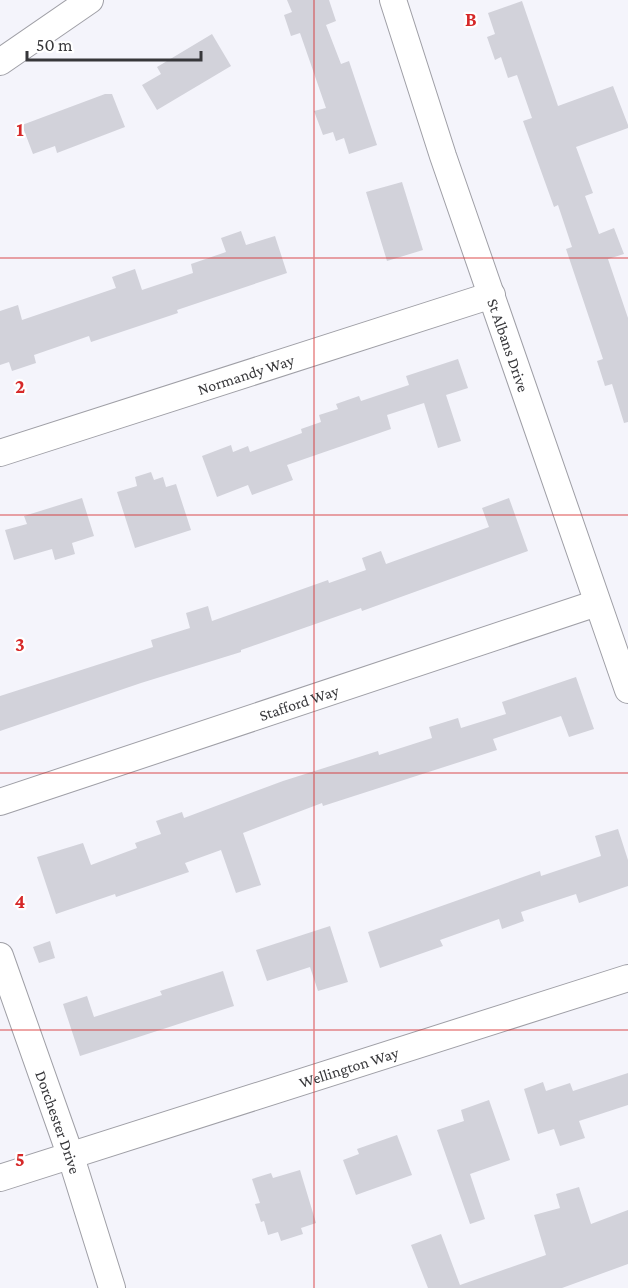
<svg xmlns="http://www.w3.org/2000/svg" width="628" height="1288" viewBox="0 0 628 1288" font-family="'Crimson Pro',serif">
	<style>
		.building { fill: #d2d2da }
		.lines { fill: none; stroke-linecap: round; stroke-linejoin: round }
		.minor-casing { stroke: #9f9fa6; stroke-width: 28 }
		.minor { stroke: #fff; stroke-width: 26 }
		.grid { fill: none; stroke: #d62828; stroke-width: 1.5; stroke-opacity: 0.55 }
		.labels { text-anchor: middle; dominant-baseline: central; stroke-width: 4.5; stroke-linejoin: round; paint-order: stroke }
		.street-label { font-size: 16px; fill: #37373a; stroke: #fff }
		.grid-label { font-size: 20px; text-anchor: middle; font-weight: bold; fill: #d62828; stroke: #fff; stroke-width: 4.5; stroke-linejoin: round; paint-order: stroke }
	</style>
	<rect width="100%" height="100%" fill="#f4f4fb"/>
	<path class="building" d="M287,0H329L336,21L326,25L341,64L349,61L377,145L349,154L344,138L336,141L333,132L323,135L314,111L326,108L300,33L291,36L284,15L292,12Z
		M522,1L558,106L613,86L628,125V128L576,147L593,193L585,196L599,234L614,228L624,254L608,259L628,318V422L624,423L612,384L605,386L597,361L603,359L566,249L572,247L558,205L554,207L523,121L532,118L517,75L508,78L501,57L495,60L487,37L495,34L488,13Z
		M212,34L231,66L157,110L142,85L161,74L157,67Z
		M105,94H112L125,127L57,153L55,146L33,154L22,125Z
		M402,182L423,250L387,261L366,192Z
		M241,231L246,245L275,236L287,273L177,310L178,313L91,342L89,336L34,355L36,363L12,371L9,362L0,365V311L18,305L22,320L116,288L112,277L135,269L142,290L193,273L191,264L226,252L221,238Z
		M458,359L468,388L446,395L461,441L438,448L424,403L387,415L391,429L287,465L293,480L252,495L248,485L217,497L202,456L231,445L233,452L248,446L250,452L302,433L301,429L321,422L319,415L338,409L336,404L359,396L361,401L409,385L406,376Z
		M151,472L154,480L163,477L166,487L176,484L191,530L135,548L117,492L137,486L135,477Z
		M82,498L94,536L72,543L75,554L55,560L52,549L14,560L5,530L27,524L24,516Z
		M509,498L528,551L362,611L361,608L241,650V652L141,683L0,731V696L153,647L151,640L190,628L186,613L208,606L212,621L328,580L329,583L366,570L362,558L381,551L386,564L489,527L482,508Z
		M576,677L594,729L569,737L561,716L493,739L497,750L323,806L322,803L243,833L261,885L236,893L221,850L185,863L189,872L116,897L115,894L56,914L37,857L83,843L91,865L137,848L135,843L161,834L156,821L182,812L184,818L283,781L378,751L379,755L432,738L429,727L458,718L461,728L506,714L502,702Z
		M618,829L628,860V886L579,903L576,894L521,912L524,921L502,929L499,919L440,940L443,946L380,968L368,932L540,871L541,876L601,856L595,836Z
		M330,926L348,982L318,991L310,967L267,981L256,950Z
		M50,941L55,958L39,963L33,947Z
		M223,971L234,1006L80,1056L63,1004L87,996L94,1017L162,995L160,991Z
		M628,1073V1105L579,1121L585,1138L560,1146L554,1129L538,1134L524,1089L543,1082L546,1091L570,1083L573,1091Z
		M489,1100L510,1160L470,1174L485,1219L470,1224L437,1130L464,1121L461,1110Z
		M397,1135L412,1175L356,1195L343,1160L359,1154L357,1149Z
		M300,1170L316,1223L301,1228L303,1234L281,1241L278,1232L268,1235L264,1221L261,1222L255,1204L260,1203L252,1179L271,1173L273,1178Z
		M579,1187L591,1224L628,1210V1264L562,1288H428L411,1245L441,1234L460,1285L546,1255L534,1215L560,1208L556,1194Z"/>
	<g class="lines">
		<defs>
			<g id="minor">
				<path id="s1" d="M393,0L443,156L628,690"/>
				<path d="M0,62L90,0"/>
				<path id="s2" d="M0,453L492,295"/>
				<path id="s3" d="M0,802L597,603"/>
				<path id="s4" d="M0,956L71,1157L112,1288"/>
				<path id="s5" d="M0,1178L628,978"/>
			</g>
		</defs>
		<use href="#minor" class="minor-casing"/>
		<use href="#minor" class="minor"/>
	</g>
	<path class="grid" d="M314,0V1288M0,258H628M0,515H628M0,773H628M0,1030H628"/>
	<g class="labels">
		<g class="street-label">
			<text stroke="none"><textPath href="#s1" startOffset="364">St Albans Drive</textPath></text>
			<text stroke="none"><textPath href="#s2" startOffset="258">Normandy Way</textPath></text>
			<text stroke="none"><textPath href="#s3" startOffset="315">Stafford Way</textPath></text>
			<text stroke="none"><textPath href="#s5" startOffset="366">Wellington Way</textPath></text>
			<text stroke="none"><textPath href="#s4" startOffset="176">Dorchester Drive</textPath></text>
		</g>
	</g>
	<g class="grid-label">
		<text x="471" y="26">B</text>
		<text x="20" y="136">1</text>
		<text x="20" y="393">2</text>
		<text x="20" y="651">3</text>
		<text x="20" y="908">4</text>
		<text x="20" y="1166">5</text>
	</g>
	<path d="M27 51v9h174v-9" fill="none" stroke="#37373a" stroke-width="3"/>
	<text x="36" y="51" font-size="18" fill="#37373a" stroke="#ffffff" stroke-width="4.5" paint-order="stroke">50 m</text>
</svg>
